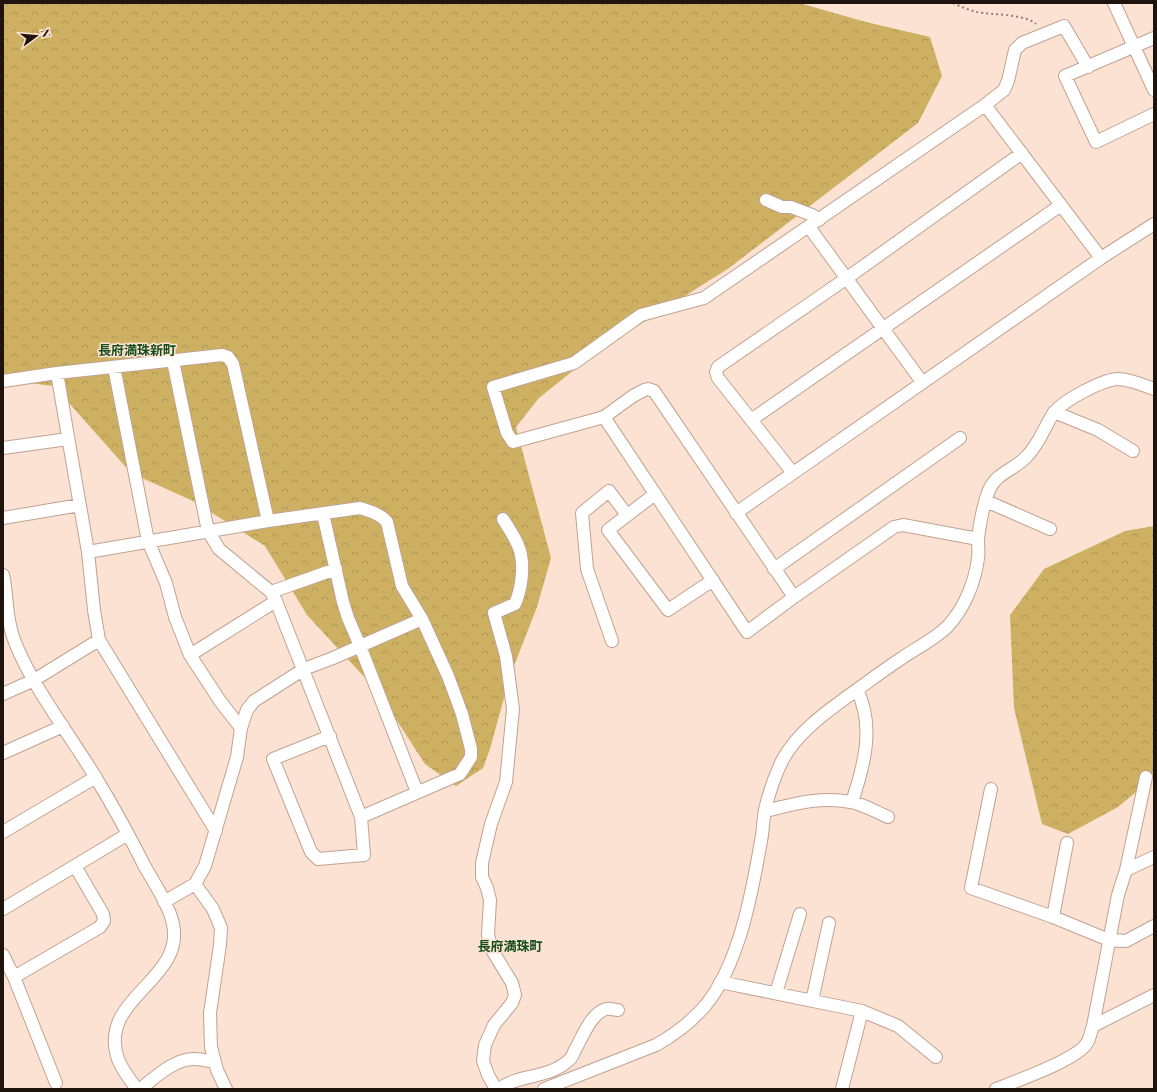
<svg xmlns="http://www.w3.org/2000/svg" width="1157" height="1092" viewBox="0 0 1157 1092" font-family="'Playfair Display','Noto Sans JP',serif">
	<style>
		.forest { fill: url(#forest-crowns) }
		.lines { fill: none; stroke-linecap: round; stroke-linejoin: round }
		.minor-casing { stroke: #c1a291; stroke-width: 14 }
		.path { stroke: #917e73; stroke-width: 2; stroke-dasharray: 2 3; stroke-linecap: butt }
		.minor { stroke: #fff; stroke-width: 12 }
		.labels { text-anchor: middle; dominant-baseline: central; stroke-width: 3; stroke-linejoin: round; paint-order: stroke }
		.quarter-label { font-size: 13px; font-weight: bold; fill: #154e1b; stroke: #fce2d3 }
	</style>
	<defs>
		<pattern id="forest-crowns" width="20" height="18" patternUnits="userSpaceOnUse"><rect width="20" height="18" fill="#ceb062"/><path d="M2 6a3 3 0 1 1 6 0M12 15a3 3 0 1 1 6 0" fill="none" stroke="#b09654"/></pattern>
	</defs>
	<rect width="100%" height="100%" fill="#fce2d3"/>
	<path class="forest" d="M3,3H799L866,22L930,37L942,76L918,123L729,268L595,353L539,398L516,427L551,558L537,607L510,676L490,749L483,768L456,786L425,764L379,693L307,615L265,546L193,501L131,473L54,386L3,380Z
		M1154,526V777L1118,807L1068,834L1042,824L1014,708L1010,615L1044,569L1125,531Z"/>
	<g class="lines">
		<defs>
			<path id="minor" d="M1114,3L1154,90
				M1154,38L1065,76L1096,142L1154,114
				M985,105L1101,258
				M766,200L782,207H791L812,215L819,220
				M809,227L922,382
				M173,361L208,531L219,549L271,592L276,601L361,817L364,855L318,859L311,852L273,759L330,736
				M114,367L148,541L166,583L175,617L190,655L220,701L241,728
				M57,373L88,552L94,610L99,640L216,831
				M3,381L57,373L222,355L228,357L233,364L268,521
				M1054,412L1098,430L1133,451
				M604,417L747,632L794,597L894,527L903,525L978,539
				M751,420L1061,205
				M3,448L68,439
				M793,473L718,378L716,372L718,367L847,278L1022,153
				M655,494L608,530L668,610L713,580
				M986,501L1050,529
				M736,513L1101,258L1154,224
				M323,514L343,602L348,618L360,646L417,792
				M3,518L80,505
				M88,552L268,521L360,508C370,511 380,514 387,522L402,586L422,619L448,676L462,714L471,749V757L460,774L361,817
				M774,569L960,438
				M3,575C7,591 6,609 10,625C13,643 25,665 34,681C53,714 76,745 96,778C113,806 129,835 144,865C154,883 169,905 173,924C185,981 97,998 118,1059C122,1070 130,1080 137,1089
				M271,592L336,569
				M794,597L654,391L648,389L644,390L633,396L604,417L513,442L507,433L493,387L574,363L641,315L704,298L985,105L1004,90L1008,81L1015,50L1022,43L1064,26L1088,67
				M612,641L587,569L582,513L609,491L627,515
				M190,655L276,601
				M3,694L34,680L99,640
				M3,753L63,726
				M991,789L971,888L1053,917L1109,940L1126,941L1154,926
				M852,802C864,766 875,726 857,690
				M765,811C795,804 819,796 851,802C863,804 876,812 888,817
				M3,832L96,777
				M1126,870L1154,857
				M195,884L213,909L221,928L220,945L210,1013L211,1047L217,1070L226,1089
				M164,902L195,884L205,866L237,757L241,728L247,710L254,701L304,669L333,658L422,619
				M3,909L128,834
				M1053,917L1067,843
				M3,955L14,977L56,1083
				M14,977L100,927L104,921L103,914L75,866
				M720,982L862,1011L898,1026L936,1057
				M776,993L800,914
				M812,1001L829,923
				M1093,1026L1154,995
				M140,1089C156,1077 175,1058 195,1059C202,1059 208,1061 214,1062
				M496,1089L488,1075L483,1061L485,1045L494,1025L512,1003L515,995L512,983L492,950L488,935L490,900L487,888L482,877V863L491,824L506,782L513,709L506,656L494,613L515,604C521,590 524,570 521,555C519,543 510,530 503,519
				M499,1089C518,1074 549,1079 569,1060C572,1058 573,1054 575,1050C582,1038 591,1013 606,1009C610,1008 614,1010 618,1010
				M544,1089L656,1045C674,1035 691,1022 705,1006C739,965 752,893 761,841C763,831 763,820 765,810C769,792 775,775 783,759C798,732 826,712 851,694C868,682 885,669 902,658C915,649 936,638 947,627C964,609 975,583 978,558C979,553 978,546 978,540C979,527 984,500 990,488C998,472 1016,469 1027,456C1039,444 1044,428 1053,414C1062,401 1103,379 1119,379C1132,380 1143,385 1154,389
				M842,1089L862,1011
				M996,1089C1016,1081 1077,1060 1087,1043C1090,1038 1091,1031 1093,1026L1118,895L1126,870L1146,777"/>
		</defs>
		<use href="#minor" class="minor-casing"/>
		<path class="path" d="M953,3C961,7 969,10 977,12C992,15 1026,14 1036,24"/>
		<use href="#minor" class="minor"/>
	</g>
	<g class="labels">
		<g class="quarter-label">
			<text x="137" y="349">長府満珠新町</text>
			<text x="510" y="945">長府満珠町</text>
		</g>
	</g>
	<rect width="1157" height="1092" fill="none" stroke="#1e130d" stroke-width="8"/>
	<g transform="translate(36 36) rotate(74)" stroke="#fce2d3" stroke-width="3" paint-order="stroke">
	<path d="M0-3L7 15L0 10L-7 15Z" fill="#1e130d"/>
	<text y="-6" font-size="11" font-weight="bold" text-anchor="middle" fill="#1e130d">N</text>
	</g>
</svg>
